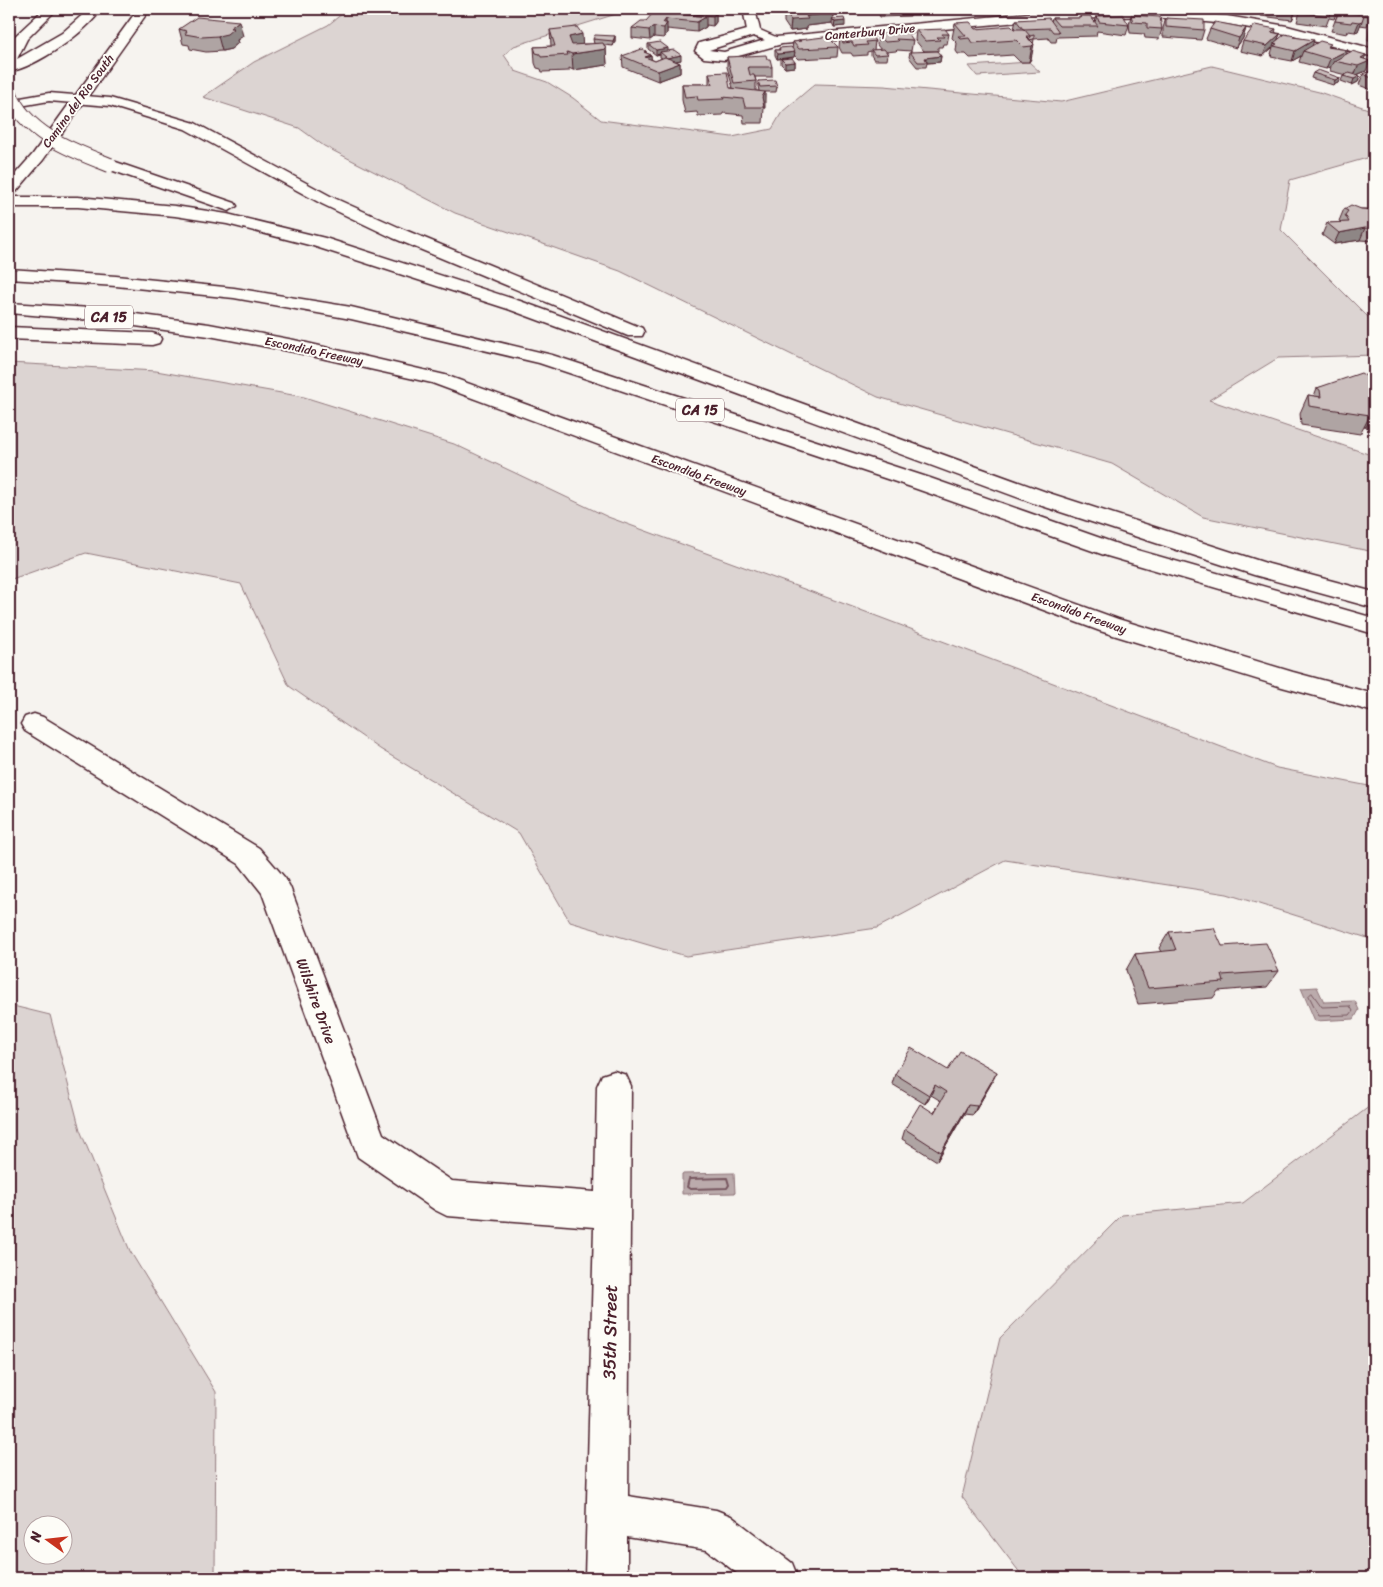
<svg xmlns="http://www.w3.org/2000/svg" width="1383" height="1587" viewBox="0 0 1383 1587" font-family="Sriracha,sans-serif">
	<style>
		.green { fill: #dcd4d2; stroke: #937a7e; fill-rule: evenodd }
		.water { fill: #bbabac; stroke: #8e7378 }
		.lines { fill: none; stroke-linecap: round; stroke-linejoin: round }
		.shore-far1 { stroke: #77575f; stroke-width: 1 }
		.shore { stroke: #77575f; stroke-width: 2 }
		.minor-casing { stroke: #4a1f2b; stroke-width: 3 }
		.highway-casing { stroke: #4a1f2b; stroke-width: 3 }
		.minor { fill: #fdfcf7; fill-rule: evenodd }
		.highway { fill: #fdfcf7; fill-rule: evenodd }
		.highway-bridge-casing { stroke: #4a1f2b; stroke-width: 16; stroke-linecap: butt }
		.highway-bridge { stroke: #fdfcf7; stroke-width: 14 }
		.wall { fill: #afa4a3; stroke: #4a1f2b }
		.shaded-wall { fill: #8e8685; stroke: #4a1f2b }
		.building { fill: #cbbfbe; stroke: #4a1f2b }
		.labels { text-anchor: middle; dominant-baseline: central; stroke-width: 4; stroke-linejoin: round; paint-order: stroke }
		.far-street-label { font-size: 12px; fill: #4a1f2b; stroke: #fdfcf7 }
		.shield { fill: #fdfcf7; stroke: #806168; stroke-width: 1 }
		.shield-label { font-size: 14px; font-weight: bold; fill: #4a1f2b }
		.street-label { font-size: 15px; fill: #4a1f2b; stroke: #fdfcf7 }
		.near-street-label { font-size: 18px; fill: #4a1f2b; stroke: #fdfcf7 }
	</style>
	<rect width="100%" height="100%" fill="#f6f3ef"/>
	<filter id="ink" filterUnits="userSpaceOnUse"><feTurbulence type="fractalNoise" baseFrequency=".02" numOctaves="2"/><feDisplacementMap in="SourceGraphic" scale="10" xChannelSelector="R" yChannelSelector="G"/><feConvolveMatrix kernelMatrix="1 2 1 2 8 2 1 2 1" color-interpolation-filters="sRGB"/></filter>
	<g filter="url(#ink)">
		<path class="green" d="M348,9H632L514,46L504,55L515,71L547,82L573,98L601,120L732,137L772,129L782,112L815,84L884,86L1061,102L1212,66L1319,92L1374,111V156L1290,180L1281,230L1374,323V355L1278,358L1209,400L1374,456V552L1203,517L1112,464L878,397L620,271L455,213L324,146L299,128L203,97L254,62L328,25Z
			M1029,62L1040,72L977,76L969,66Z
			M9,363L156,371L304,397L454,444L608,517L850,606L1277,768L1374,787V940L1227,894L1005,860L877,928L686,956L570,922L519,833L380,749L289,686L241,584L86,553L9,580Z
			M9,1005L50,1015L80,1130L130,1251L216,1392L215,1578H9ZM62,1524V1554H32V1524Z
			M1374,1103V1578H1024L962,1497L1000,1338L1122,1215L1243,1203Z"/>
		<path class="water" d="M1317,987L1324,1002L1355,1001L1359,1010L1354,1019L1315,1021L1301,988Z
			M734,1173L735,1193L682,1194V1174Z"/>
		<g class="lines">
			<path class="shore-far1" d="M1312,993L1322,1007L1350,1006L1353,1011L1350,1015L1319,1016L1309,996Z"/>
			<path class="shore" d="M727,1178L729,1185L727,1188L690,1189L687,1187L689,1179Z"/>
			<defs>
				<path id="minor" d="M138,9H150L43,160L15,193L9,195V181L33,154Z
					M743,9H755L760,30L776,37L1030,13L1149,9L1227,16L1287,26L1374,49V57L1286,34L1227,24L1143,16L1030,21L782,44L724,60L704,58L695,51L699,43L747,30ZM753,36L765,40L724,52L709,50Z
					M34,714L43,717L259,848L285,878L290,887L383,1134L452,1181L595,1192L597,1086L602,1075L614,1071L626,1075L631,1086L628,1496L716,1510L731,1516L792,1563L798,1578H743L707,1550L627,1537V1578H585L594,1227L447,1216L435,1210L358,1157L262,893L239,864L25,731L21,724L25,717Z"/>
				<path id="highway" d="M44,9H57L27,39L17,59L62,33L89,9H102C85,33 38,66 9,72V48L14,37Z
					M49,93L110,98L195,123L334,198L405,230L642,328L644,332L642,336H628L393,238L322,204L185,129L110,106L49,101L9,108V100Z
					M110,160L235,203L237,206L229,211L223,209L105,168L102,165L105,162Z
					M9,197H78L175,206L227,214L325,238L520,301L1049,493L1269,564L1374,592V608L1254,575L1033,503L508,309L313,246L227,224L175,216L78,207H9Z
					M9,269L116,276L234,288L351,307L552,355L930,478L1123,546L1374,618V634L1107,556L914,488L539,363L351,319L234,298L116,286L9,279Z
					M9,303L91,308L209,324L294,340L445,375L1118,619L1293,672L1374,694V712L1282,687L1100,631L432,383L294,352L209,336L91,320L9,313Z
					M9,327L152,333L159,335L161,339L159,343L152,345L9,339Z"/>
			</defs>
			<use href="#minor" class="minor-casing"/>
			<use href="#highway" class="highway-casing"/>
			<use href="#minor" class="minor"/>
			<use href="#highway" class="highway"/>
			<defs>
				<path id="highway-bridge" d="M9,92C26,134 71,150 110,165"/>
			</defs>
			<use href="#highway-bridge" class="highway-bridge-casing"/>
			<use href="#highway-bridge" class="highway-bridge"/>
		</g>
		<path class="wall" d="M671,9H706V11V9H719V10L709,9V11L716,12V22L713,26L706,25V27L697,32L667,29V33L664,38L654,37L650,40L632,38V28L646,21L667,13V11Z
			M780,9H834V12H832L833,13V19L845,26L834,27L832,23L807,26V29L790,31L784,22V15H783L780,11Z
			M843,9H852L851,14L843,13Z
			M877,9H940V14L911,13V9L910,16L880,17Z
			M944,9H955V11H944Z
			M1232,9H1263L1261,12L1243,9L1241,13L1231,12Z
			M1264,9H1300L1298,11L1296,10L1292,20L1261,16Z
			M1327,9H1348L1347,12H1350L1351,9H1374V41L1368,40L1370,20L1367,26L1360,25L1358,31L1355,32L1348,31L1347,34L1331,31L1338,13H1336L1334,19L1329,18L1326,26L1297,22L1300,12Z
			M1131,15L1162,29L1159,39L1145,38L1144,34L1130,33L1129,25L1126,35L1097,31L1096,36L1057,37L1056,42H1051L1048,38L1034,39L1031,59L1029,62H1020L1013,55L970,58L966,54H958L956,51L957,43L952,38L955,23L976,29H1014L1016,20L1051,21L1052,18H1080V16L1095,22L1097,16L1129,25Z
			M1166,18L1204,30L1201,40L1163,37V28Z
			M1246,28L1243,38L1236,48L1206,39L1210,29Z
			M179,29L243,36L237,40L238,43L231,49L222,51L206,52L190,49L189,45L183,44Z
			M1276,29L1275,33L1280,34L1277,41L1294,38L1312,46L1330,47L1346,54L1364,59L1366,71L1357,75L1358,82L1352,85L1341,81L1343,76L1346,75L1330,71L1331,66L1326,69L1299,62L1301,56L1292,61L1271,57L1272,54H1271L1273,47L1263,56L1240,51L1243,41Z
			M550,30L582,44H594L593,39L615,36V41L613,46L604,45L606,49L607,65L573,70L569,68V71L542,72L541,69L537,68L535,63L534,47L551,46Z
			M916,30L949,34L947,44H943L942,47H938V51H924L915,40Z
			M878,34L913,40L911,51L897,50L896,51L886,52L888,54L887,60H874L871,55V51L867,52V55L853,56L851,53H842L839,47L840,37L875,41L874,50H881L877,45Z
			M799,40L836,45L838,47L837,57L798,59L794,55V57L777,59L775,55V50H779V48L792,49L793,42L799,41Z
			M648,44L668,51L681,60L676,61L680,63V73L658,81L623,67L622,56L646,51V53L651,55V59L655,61L662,58L660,57V54L656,55L648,49Z
			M910,52L941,56L940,62L927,63L926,67H917L909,57Z
			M727,57L767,59L772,67V77H755L756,81V91H759L758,86V81L777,86L776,92H765L763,123H744L743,115L723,113V115L698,116L697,112L685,113L682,100V84H709V73L730,88H733L727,67Z
			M781,59L795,62V67L785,68L781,64Z
			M1374,70V91L1359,85L1363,74Z
			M1313,73L1340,78L1338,83L1333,85L1311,78Z
			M1374,197V241L1360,240L1334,244L1322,235L1327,223H1342V222L1339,221L1344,209H1369Z
			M1374,243V260L1371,256L1374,250L1372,247Z
			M1374,373V430H1372L1366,427H1364L1360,434L1301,425L1300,413L1308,395L1314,396L1317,388L1366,376Z
			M1169,932L1222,946L1279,971L1267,987L1218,991L1213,998L1138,1004L1126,970L1135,954L1161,952L1159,948Z
			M948,1070L992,1082L973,1115L964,1114L937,1161L902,1139L905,1129L934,1113L941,1101L931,1095L925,1104L892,1084L895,1074Z"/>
		<path class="shaded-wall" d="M1296,9H1297L1294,16L1292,20Z
			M1336,9H1348L1347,12L1336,13L1337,9Z
			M716,12V22L713,26V16Z
			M833,13L832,23L807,26V29L790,31L791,20L806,16Z
			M706,17V27L697,32V22Z
			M666,19V25L667,23V33L664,38V28L663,23Z
			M239,21L243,36L237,40L238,43L231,49L222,51L218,36Z
			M845,21V26L834,27L835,22Z
			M1362,21L1358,31L1355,32L1359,22Z
			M654,27V37L650,40L649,30Z
			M1246,28L1243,38L1236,48L1239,38Z
			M582,34L583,50L570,52L569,37Z
			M1280,34L1276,44L1274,43L1273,47L1263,56L1267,46Z
			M615,36V41L613,46V41Z
			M1314,40L1311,50L1303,51L1301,56L1292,61L1295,51Z
			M1034,44L1031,59L1029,62L1032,46Z
			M668,48V53L660,52V54L656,55V50Z
			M606,49L607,65L573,70L572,54Z
			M1348,50L1344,60L1334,61L1331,66L1326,69L1330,59Z
			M646,51V57L651,55L652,65L648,67L644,52Z
			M795,52L794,57L777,59L778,54Z
			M681,55V60L667,63V58Z
			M1366,55L1362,64L1370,61L1366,71L1354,76L1361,58Z
			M941,56L940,62L927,63V62L925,58Z
			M795,62V67L785,68V63Z
			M680,63V73L658,81V71Z
			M1360,76L1358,82L1352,85L1354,79Z
			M1340,78L1338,83L1333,85L1335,80Z
			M765,92V108H764L762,97Z
			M1365,228L1360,240L1334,244L1339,233Z
			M1374,409V412L1366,427H1364L1370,415L1369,410Z
			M997,1072L992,1082L973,1115L977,1106Z
			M935,1085L931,1095L925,1104L929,1095Z
			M968,1105L964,1114L937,1161L941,1152Z"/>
		<path class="building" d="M671,9H691V10L716,12L713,16L667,11Z
			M805,9H829L833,13L806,16L808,19L791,20L784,12L791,11L789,10Z
			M1302,9H1326L1325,12L1331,13L1330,16L1300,12Z
			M1357,9H1374V10Z
			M1360,10L1372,12L1371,16L1364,15L1362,21L1359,22L1352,21L1351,23L1335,21L1339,11L1359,14Z
			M662,12L706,17L697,22L666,19L663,23H667L664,28L654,27L649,30L632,28L641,21H646L653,13Z
			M1373,12H1374V30H1372Z
			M1123,15L1129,25L1099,22L1097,16Z
			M1131,15L1160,17L1162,29L1147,28V23L1133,22Z
			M1080,16H1090L1098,26H1059L1052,18H1081Z
			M197,17L239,21L230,28H234L227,34L218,36L202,37L185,34L187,31L179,29Z
			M844,18L845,21L835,22L832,19Z
			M1049,18L1059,32H1053L1050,28L1023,29L1016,20Z
			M1166,18L1204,20V30L1166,27Z
			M970,22L976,29L1011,26L1014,29H1024L1030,36H1026L1034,44L1032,46L1023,47L1016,40L972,43L969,38L961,39L958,36H966L955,23Z
			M1215,22L1246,28L1239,38L1210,29Z
			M1255,25L1276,29L1271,32L1280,34L1267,46L1243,41Z
			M577,27L582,34L569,37L572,45L603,43L606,49L572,54L567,52L568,55L541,57L540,54L536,53L534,47L555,46L550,30Z
			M945,29L949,34H942L944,37H937L940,40L925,41L916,30Z
			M907,32L913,40L896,39L898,41L885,42L878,34Z
			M1285,34L1295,36L1293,37L1314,40L1295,51L1274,46L1277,44L1274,43Z
			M595,35L615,36L613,41L593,39Z
			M871,35L875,41L866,42L868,45L854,46L852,42L843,43L840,37Z
			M1034,35V39L1029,40L1030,36Z
			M832,36L837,41H832L838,47L799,49L793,42L801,41L799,40Z
			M1320,41L1331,44L1327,47L1348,50L1330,59L1303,51Z
			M660,42L668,48L656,50L648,44Z
			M791,47L795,52L778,54L775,50H780L779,48Z
			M642,49L646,51L644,52L651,55L645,57L655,61L665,57L680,63L658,71L622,56Z
			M884,49L888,54L875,55L871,50Z
			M674,50L681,55L667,58L660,52Z
			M937,51L941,56L925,58L927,62H918L910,52Z
			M1352,51L1366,55L1361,58L1370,61L1358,66L1334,61Z
			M766,55L767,59H770L772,67H748L750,75H754L756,81L734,83L727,57Z
			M792,58L795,62L785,63L781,59Z
			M1318,70L1340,78L1335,80L1313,73Z
			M1374,70V79L1363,74Z
			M727,72L730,88L765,92L762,97L764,107H745L743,99L723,97L724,99L698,100L697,96L685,97L682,84H712L709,73Z
			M1349,73L1360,76L1354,79L1343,76Z
			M775,80L777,86L760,87L758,81Z
			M1351,205L1361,209L1374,210V229L1365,228L1339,233L1327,223L1349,222L1345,215L1348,211L1344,209Z
			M1361,373L1366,376L1374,373V409L1369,410L1370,415L1309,406L1308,395L1321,397L1320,390L1317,388Z
			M1214,928L1222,946L1266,943L1279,971L1222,975L1224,982L1148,988L1135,954L1176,950L1169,932Z
			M911,1048L948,1070L960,1051L997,1072L977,1106L968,1105L941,1152L905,1129L920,1104L934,1113L946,1092L935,1085L929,1095L895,1074Z"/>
	</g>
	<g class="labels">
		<g class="far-street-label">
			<text transform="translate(870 32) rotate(-5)">Canterbury Drive</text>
			<text transform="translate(78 101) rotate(-54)">Camino del Rio South</text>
			<text transform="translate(314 351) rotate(12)">Escondido Freeway</text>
			<text transform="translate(699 475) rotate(20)">Escondido Freeway</text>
			<text transform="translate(1079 613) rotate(20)">Escondido Freeway</text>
		</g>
		<g class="shield">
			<rect x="85" y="305.5" width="48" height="23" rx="4"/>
			<rect x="676" y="398.5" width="48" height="23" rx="4"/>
		</g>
		<g class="shield-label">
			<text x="109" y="317">CA 15</text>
			<text x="700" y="410">CA 15</text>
		</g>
		<g class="street-label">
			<text transform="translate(316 1001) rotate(70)">Wilshire Drive</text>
		</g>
		<g class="near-street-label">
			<text transform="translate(610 1332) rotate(-89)">35th Street</text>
		</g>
	</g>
	<rect width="1383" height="1587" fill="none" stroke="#fdfcf7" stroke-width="30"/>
	<rect x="15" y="15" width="1353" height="1557" fill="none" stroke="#4a1f2b" stroke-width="2" filter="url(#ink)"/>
	<g transform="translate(48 1540) rotate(285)"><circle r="24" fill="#fdfcf7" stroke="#b5a4a5"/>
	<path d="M0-4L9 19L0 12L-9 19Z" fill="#c8321e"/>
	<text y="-8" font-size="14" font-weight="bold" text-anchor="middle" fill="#4a1f2b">N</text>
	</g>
</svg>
